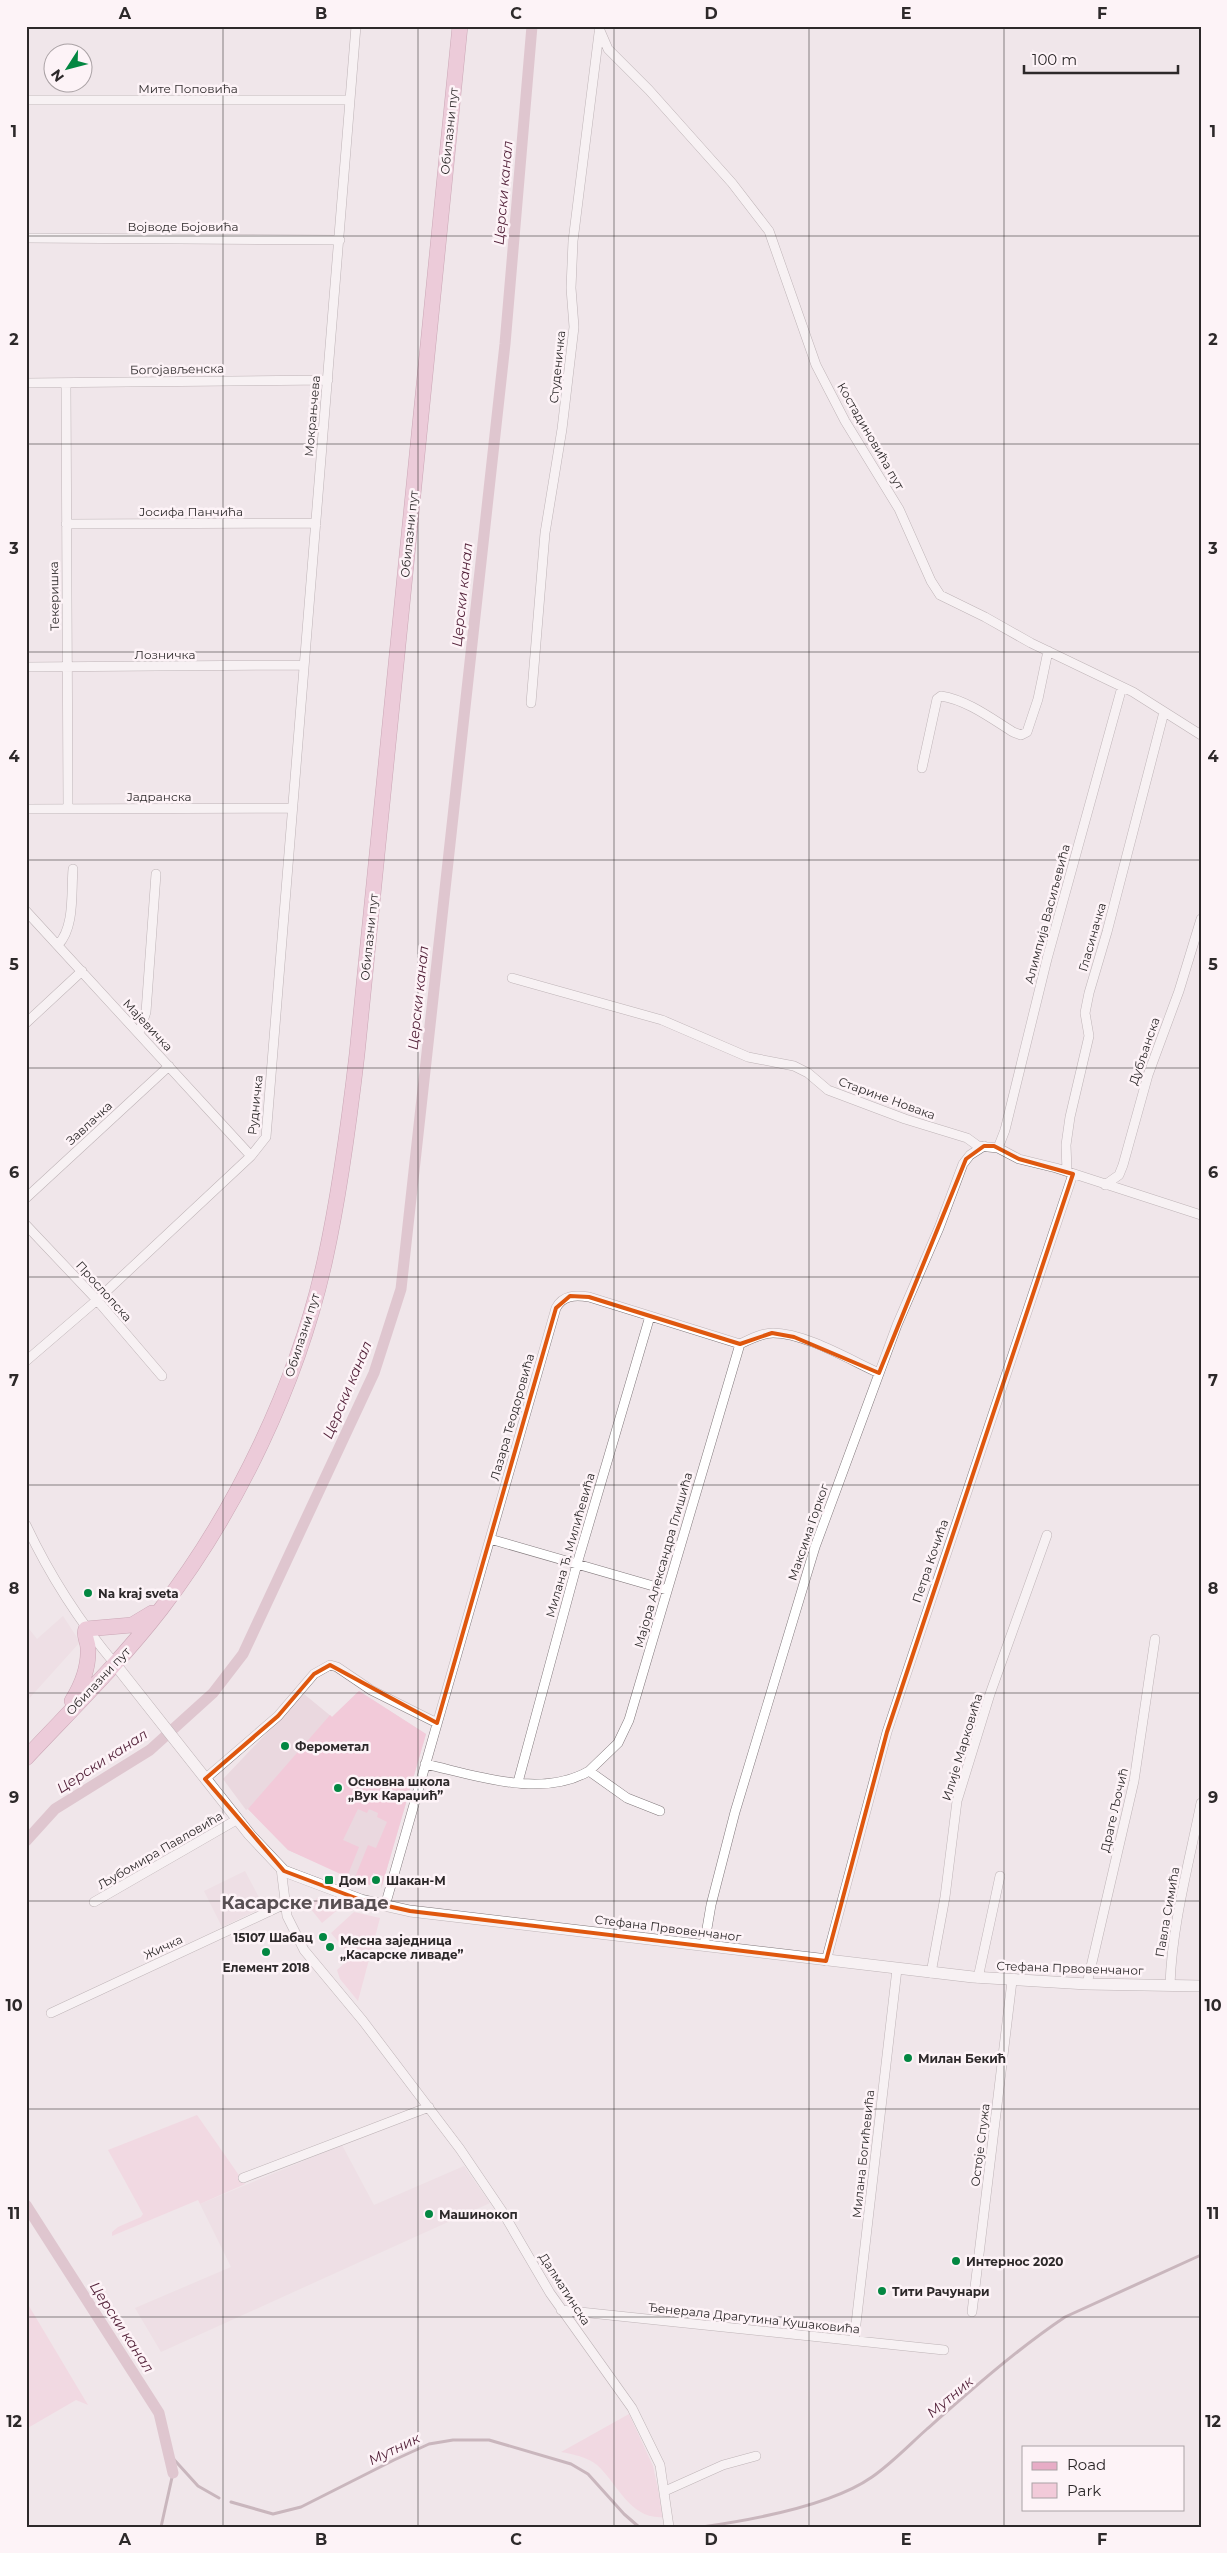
<svg xmlns="http://www.w3.org/2000/svg" width="1227" height="2553" viewBox="0 0 1227 2553" font-family="Montserrat,sans-serif">
	<style>
		.built { fill: #ead8df }
		.green { fill: #f2cad9 }
		.lines { fill: none; stroke-linecap: round; stroke-linejoin: round }
		.stream { stroke: #9a7d88; stroke-width: 3 }
		.canal { stroke: #c9a1b0; stroke-width: 11 }
		.minor-casing { stroke: #81787b; stroke-width: 10 }
		.tertiary-casing { stroke: #81787b; stroke-width: 12 }
		.primary-casing { stroke: #9c5a77; stroke-width: 16 }
		.minor { stroke: #fff; stroke-width: 9 }
		.tertiary { stroke: #fff; stroke-width: 11 }
		.primary { stroke: #e7acc6; stroke-width: 15 }
		.marked { fill: none; stroke: #df570e; stroke-width: 4; stroke-linejoin: round }
		.grid { fill: none; stroke: #2d292a; stroke-width: 1; stroke-opacity: 0.55 }
		.poi-dot { fill: #038742; stroke: #fdf3f7; stroke-width: 2 }
		.labels { text-anchor: middle; dominant-baseline: central; stroke-width: 5; stroke-linejoin: round; paint-order: stroke }
		.street-label { font-size: 12px; fill: #2d292a; stroke: #fdf3f7 }
		.poi-label { font-size: 12px; font-weight: bold; fill: #2d292a; stroke: #fdf3f7; text-anchor: start }
		.water-label { font-size: 14px; font-style: italic; fill: #501e36; stroke: #fdf3f7 }
		.district-label { font-size: 18px; font-weight: bold; fill: #585053; stroke: #fdf3f7 }
		.neatline { fill: none; stroke: #2d292a; stroke-width: 2 }
		.grid-label { font-size: 16px; text-anchor: middle; font-weight: bold; fill: #2d292a }
	</style>
	<rect width="100%" height="100%" fill="#f0e6ea"/>
	<path class="built" d="M63,1616L80,1642L26,1702V1625L37,1639Z
		M359,1691L426,1734L381,1889L383,1876L373,1873L370,1885L288,1850L248,1809L246,1810L223,1779L304,1694L332,1717Z
		M245,1871L264,1907L222,1927L204,1891Z
		M342,2145L374,2205L464,2166L490,2203L161,2352L135,2308L231,2267L200,2204Z"/>
	<path class="green" d="M359,1691L426,1734L381,1889L383,1876L373,1873L370,1885L354,1880L368,1845L376,1848L387,1822L377,1817L378,1813L369,1809L367,1813L358,1809L343,1840L359,1847L347,1877L288,1850L248,1809L330,1715L332,1717Z
		M317,1898L341,1907L322,1923L310,1908Z
		M354,1912L380,1918L358,2001L340,1979L337,1970L351,1957L331,1933Z
		M197,2115L245,2184L200,2204L198,2200L112,2236V2232L118,2227L141,2217L143,2214L108,2150Z
		M26,2301L88,2405L76,2400L26,2429Z
		M629,2414L653,2466L664,2517C630,2520 618,2484 597,2465C588,2457 572,2454 561,2452Z"/>
	<g class="lines">
		<path class="stream" d="M169,2454L198,2486L219,2498
			M231,2502L273,2514L301,2507L394,2460L429,2444L453,2440H489L571,2464L588,2474L624,2514L639,2527
			M161,2527L173,2473
			M702,2527C751,2520 832,2505 872,2477C892,2463 909,2445 927,2429C971,2390 1016,2350 1065,2317L1201,2255"/>
		<path class="canal" d="M26,1841L55,1809L150,1750L213,1693L243,1654L374,1373L401,1289L505,344L532,26
			M26,2205L159,2413L173,2473"/>
		<defs>
			<path id="minor" d="M598,26L608,49L649,90L732,183L769,231L816,365L845,421L899,509L931,581L940,595L985,617L1031,643L1133,692L1201,735
				M26,100H350
				M26,238L340,240
				M26,383L328,380
				M66,383L68,808
				M66,524L316,523
				M26,667L304,665
				M531,703L545,533L562,429L574,327L571,288L573,241L599,33
				M922,768L937,699L941,696C967,700 992,719 1013,732L1021,735L1027,732L1038,699L1048,651
				M26,809L291,808
				M26,911L251,1156
				M58,945C75,927 71,893 73,869
				M512,978L662,1020L748,1057L794,1066L808,1073L828,1090L905,1119L967,1138L978,1146L998,1148L1019,1159L1056,1168L1201,1215
				M26,1023L82,971
				M139,1033L146,1012L156,874
				M998,1148L1005,1130L1047,959L1122,687
				M1067,1171L1066,1145L1070,1117L1089,1036L1085,1013L1089,993L1107,932L1164,712
				M1105,1185L1119,1175L1123,1165L1148,1075L1179,991L1201,919
				M26,1198L169,1066
				M26,1225L97,1300L162,1376
				M740,1344C750,1339 762,1333 773,1333C805,1333 850,1360 879,1373
				M26,1361L97,1300L251,1156L266,1137L356,26
				M26,1525C50,1576 79,1621 115,1664
				M490,1539L667,1590
				M425,1764C475,1775 541,1799 589,1771L627,1798L660,1811
				M589,1771L618,1743L629,1720L740,1344
				M205,1779L278,1716L314,1674L330,1665L337,1667L371,1690L437,1723
				M518,1782L577,1564L650,1316
				M281,1868L287,1916L304,1950L363,2021L460,2149L502,2211L550,2293L632,2408L660,2465L669,2527
				M94,1902L238,1819
				M385,1906L556,1308C563,1295 575,1295 589,1297L740,1344
				M704,1946L711,1905L735,1812L815,1547L897,1325L939,1228L963,1164L970,1155L984,1146
				M826,1961L887,1732L1073,1174
				M931,1973L945,1897L957,1801L990,1694L1047,1535
				M978,1978L1000,1876
				M1087,1984L1134,1781L1155,1639
				M1170,1985C1172,1924 1189,1863 1201,1803
				M51,2013L285,1904
				M243,2178L429,2107
				M561,2310L944,2350
				M972,2312L1012,1981
				M854,2341L897,1969
				M665,2491L723,2465L756,2456"/>
			<path id="tertiary" d="M115,1664L250,1835L284,1871L361,1900L410,1911L973,1977L1087,1984L1201,1986"/>
			<path id="primary" d="M72,1701C82,1685 89,1667 88,1648C88,1641 83,1635 86,1629L132,1625L152,1613
				M26,1758C72,1709 120,1662 161,1609C237,1510 298,1382 325,1260C340,1192 349,1123 357,1054L460,26"/>
		</defs>
		<use href="#minor" class="minor-casing"/>
		<use href="#tertiary" class="tertiary-casing"/>
		<use href="#primary" class="primary-casing"/>
		<use href="#minor" class="minor"/>
		<use href="#tertiary" class="tertiary"/>
		<use href="#primary" class="primary"/>
	</g>
	<path d="M0 0H1227V2553H0ZM984,1146H994L1019,1159L1073,1174L887,1732L826,1961L410,1911L361,1900L284,1871L205,1779L278,1716L314,1674L330,1665L437,1723L556,1308L570,1296L589,1297L740,1344L772,1333L794,1337L879,1373L966,1159Z" fill="#f0e6ea" fill-opacity=".55" fill-rule="evenodd"/>
	<path class="marked" d="M984,1146H994L1019,1159L1073,1174L887,1732L826,1961L410,1911L361,1900L284,1871L205,1779L278,1716L314,1674L330,1665L437,1723L556,1308L570,1296L589,1297L740,1344L772,1333L794,1337L879,1373L966,1159Z"/>
	<path class="grid" d="M223,26V2527M418,26V2527M614,26V2527M809,26V2527M1004,26V2527M26,236H1201M26,444H1201M26,652H1201M26,860H1201M26,1068H1201M26,1277H1201M26,1485H1201M26,1693H1201M26,1901H1201M26,2109H1201M26,2317H1201"/>
	<g class="poi-dot">
		<circle cx="88" cy="1593" r="5"/>
		<circle cx="285" cy="1746" r="5"/>
		<circle cx="338" cy="1788" r="5"/>
		<rect x="324" y="1875" width="10" height="10" rx="2.5"/>
		<circle cx="376" cy="1880" r="5"/>
		<circle cx="323" cy="1937" r="5"/>
		<circle cx="330" cy="1947" r="5"/>
		<circle cx="266" cy="1952" r="5"/>
		<circle cx="908" cy="2058" r="5"/>
		<circle cx="429" cy="2214" r="5"/>
		<circle cx="956" cy="2261" r="5"/>
		<circle cx="882" cy="2291" r="5"/>
	</g>
	<g class="labels">
		<g class="street-label">
			<text x="188" y="88">Мите Поповића</text>
			<text transform="translate(449 131) rotate(-84)">Обилазни пут</text>
			<text x="183" y="226">Војводе Бојовића</text>
			<text transform="translate(557 367) rotate(-84)">Студеничка</text>
			<text transform="translate(177 369) rotate(-1)">Богојављенска</text>
			<text transform="translate(312 416) rotate(-85)">Мокрањчева</text>
			<text transform="translate(871 436) rotate(60)">Костадиновића пут</text>
			<text x="191" y="511">Јосифа Панчића</text>
			<text transform="translate(409 534) rotate(-84)">Обилазни пут</text>
			<text transform="translate(54 596) rotate(-91)">Текеришка</text>
			<text x="165" y="654">Лозничка</text>
			<text x="159" y="796">Јадранска</text>
			<text transform="translate(1047 914) rotate(-75)">Алимпија Васиљевића</text>
			<text transform="translate(369 937) rotate(-84)">Обилазни пут</text>
			<text transform="translate(1092 937) rotate(-74)">Гласиначка</text>
			<text transform="translate(148 1025) rotate(47)">Мајевичка</text>
			<text transform="translate(1144 1051) rotate(-71)">Дубљанска</text>
			<text transform="translate(887 1098) rotate(20)">Старине Новака</text>
			<text transform="translate(255 1105) rotate(-84)">Рудничка</text>
			<text transform="translate(89 1123) rotate(-43)">Завлачка</text>
			<text transform="translate(104 1291) rotate(48)">Прослопска</text>
			<text transform="translate(302 1335) rotate(-72)">Обилазни пут</text>
			<text transform="translate(512 1417) rotate(-74)">Лазара Теодоровића</text>
			<text transform="translate(808 1532) rotate(-71)">Максима Горког</text>
			<text transform="translate(570 1545) rotate(-74)">Милана Ђ. Милићевића</text>
			<text transform="translate(663 1560) rotate(-74)">Мајора Александра Глишића</text>
			<text transform="translate(930 1561) rotate(-71)">Петра Кочића</text>
			<text transform="translate(98 1681) rotate(-47)">Обилазни пут</text>
			<text transform="translate(962 1747) rotate(-73)">Илије Марковића</text>
			<text transform="translate(1114 1810) rotate(-77)">Драге Љочић</text>
			<text transform="translate(160 1850) rotate(-30)">Љубомира Павловића</text>
			<text transform="translate(1167 1912) rotate(-80)">Павла Симића</text>
			<text transform="translate(668 1928) rotate(7)">Стефана Првовенчаног</text>
			<text transform="translate(163 1947) rotate(-25)">Жичка</text>
			<text transform="translate(1070 1968) rotate(2)">Стефана Првовенчаног</text>
			<text transform="translate(980 2145) rotate(-83)">Остоје Спужа</text>
			<text transform="translate(863 2154) rotate(-84)">Милана Богићевића</text>
			<text transform="translate(565 2289) rotate(57)">Далматинска</text>
			<text transform="translate(754 2318) rotate(6)">Ђенерала Драгутина Кушаковића</text>
		</g>
		<g class="poi-label">
			<text x="98" y="1593">Na kraj sveta</text>
			<text x="295" y="1746">Ферометал</text>
			<text x="348" y="1781">Основна школа<tspan x="348" dy="14">„Вук Караџић”</tspan></text>
			<text x="339" y="1880">Дом</text>
			<text x="386" y="1880">Шакан-М</text>
			<text x="313" y="1937" text-anchor="end">15107 Шабац</text>
			<text x="340" y="1940">Месна заједница<tspan x="340" dy="14">„Касарске ливаде”</tspan></text>
			<text x="266" y="1967" text-anchor="middle">Елемент 2018</text>
			<text x="918" y="2058">Милан Бекић</text>
			<text x="439" y="2214">Машинокоп</text>
			<text x="966" y="2261">Интернос 2020</text>
			<text x="892" y="2291">Тити Рачунари</text>
		</g>
		<g class="water-label">
			<text transform="translate(503 193) rotate(-85)">Церски канал</text>
			<text transform="translate(462 595) rotate(-84)">Церски канал</text>
			<text transform="translate(418 998) rotate(-84)">Церски канал</text>
			<text transform="translate(347 1390) rotate(-67)">Церски канал</text>
			<text transform="translate(102 1761) rotate(-33)">Церски канал</text>
			<text transform="translate(122 2327) rotate(57)">Церски канал</text>
			<text transform="translate(950 2397) rotate(-40)">Мутник</text>
			<text transform="translate(394 2449) rotate(-26)">Мутник</text>
		</g>
		<g class="district-label">
			<text x="305" y="1903">Касарске ливаде</text>
		</g>
	</g>
	<rect width="1227" height="2553" fill="none" stroke="#fdf3f7" stroke-width="55"/>
	<rect x="1022" y="2446" width="162" height="65" fill="#fdf3f7" stroke="#aaa2a5"/>
	<rect x="1032" y="2462" width="25" height="8" fill="#e7acc6" stroke="#aaa2a5"/>
	<text x="1067" y="2470" font-size="15" fill="#2d292a">Road</text>
	<rect x="1032" y="2483" width="25" height="15" fill="#f2cad9" stroke="#aaa2a5"/>
	<text x="1067" y="2496" font-size="15" fill="#2d292a">Park</text>
	<g transform="translate(68 68) rotate(234)"><circle r="24" fill="#fdf3f7" stroke="#aaa2a5"/>
	<path d="M0-4L9 19L0 12L-9 19Z" fill="#038742"/>
	<text y="-8" font-size="14" font-weight="bold" text-anchor="middle" fill="#2d292a">N</text>
	</g>
	<path d="M1024 65v8h154v-8" fill="none" stroke="#2d292a" stroke-width="2.5"/>
	<text x="1032" y="65" font-size="15" fill="#2d292a" stroke="#fdf3f7" stroke-width="4" paint-order="stroke">100 m</text>
	<rect x="28" y="28" width="1172" height="2498" class="neatline"/>
	<g class="grid-label">
		<text x="125" y="19">A</text>
		<text x="321" y="19">B</text>
		<text x="516" y="19">C</text>
		<text x="711" y="19">D</text>
		<text x="906" y="19">E</text>
		<text x="1102" y="19">F</text>
		<text x="14" y="137">1</text>
		<text x="1213" y="137">1</text>
		<text x="14" y="345">2</text>
		<text x="1213" y="345">2</text>
		<text x="14" y="554">3</text>
		<text x="1213" y="554">3</text>
		<text x="14" y="762">4</text>
		<text x="1213" y="762">4</text>
		<text x="14" y="970">5</text>
		<text x="1213" y="970">5</text>
		<text x="14" y="1178">6</text>
		<text x="1213" y="1178">6</text>
		<text x="14" y="1386">7</text>
		<text x="1213" y="1386">7</text>
		<text x="14" y="1594">8</text>
		<text x="1213" y="1594">8</text>
		<text x="14" y="1803">9</text>
		<text x="1213" y="1803">9</text>
		<text x="14" y="2011">10</text>
		<text x="1213" y="2011">10</text>
		<text x="14" y="2219">11</text>
		<text x="1213" y="2219">11</text>
		<text x="14" y="2427">12</text>
		<text x="1213" y="2427">12</text>
		<text x="125" y="2545">A</text>
		<text x="321" y="2545">B</text>
		<text x="516" y="2545">C</text>
		<text x="711" y="2545">D</text>
		<text x="906" y="2545">E</text>
		<text x="1102" y="2545">F</text>
	</g>
</svg>
